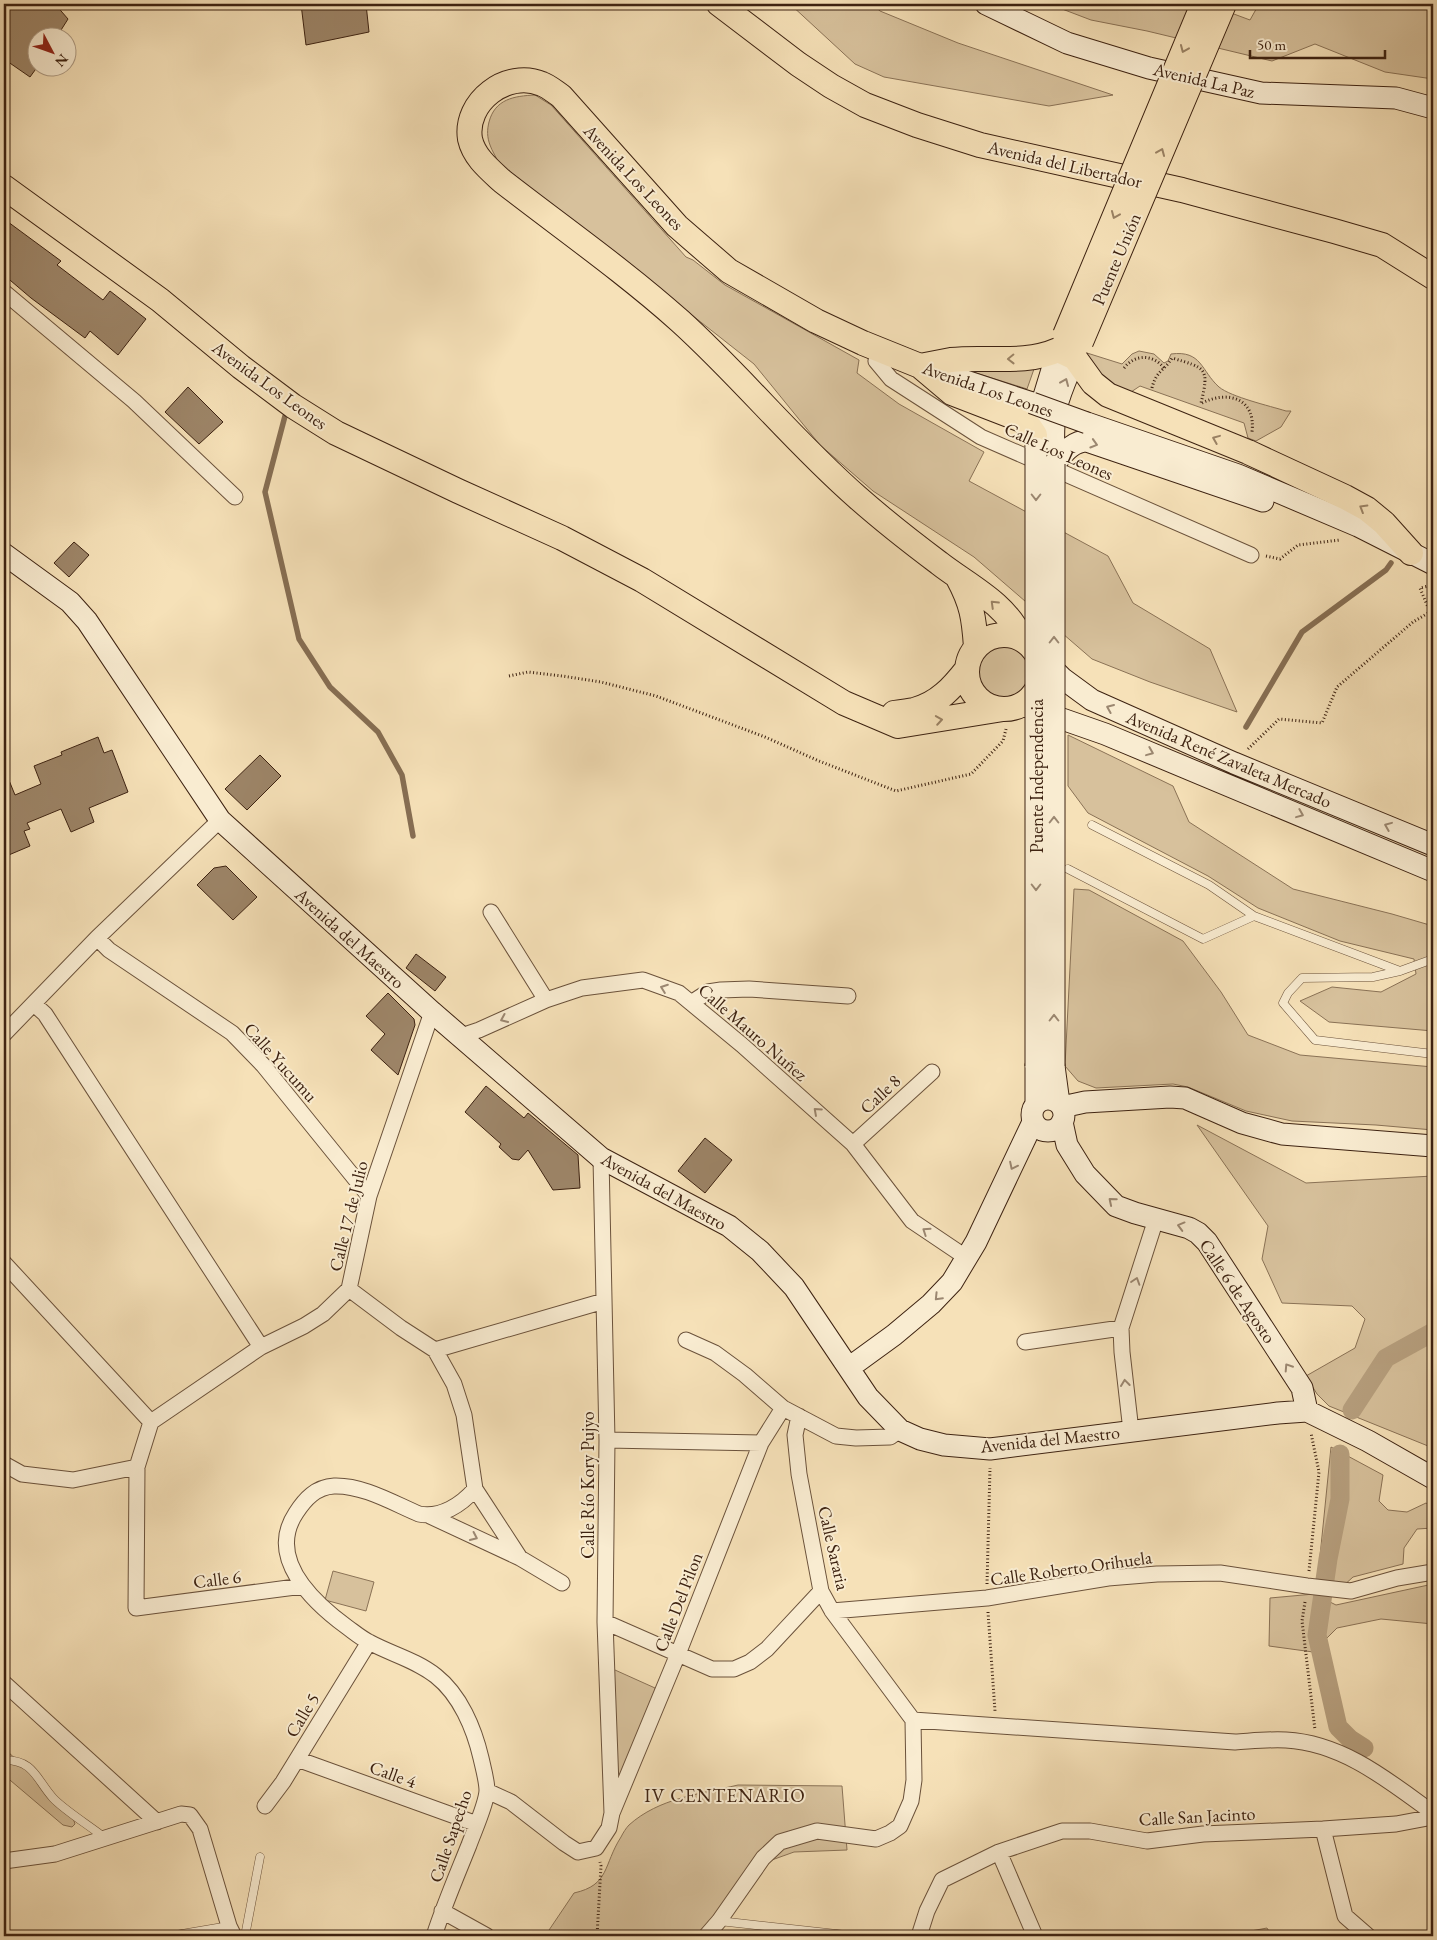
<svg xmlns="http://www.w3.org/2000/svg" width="1437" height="1940" viewBox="0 0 1437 1940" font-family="'EB Garamond',serif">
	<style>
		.green { fill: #d7c19c; stroke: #8a7256 }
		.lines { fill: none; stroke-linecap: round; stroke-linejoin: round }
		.stream { stroke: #866e53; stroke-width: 5.5 }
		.canal { stroke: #b7a07f; stroke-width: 19 }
		.building { fill: #9d8568; stroke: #3d2211 }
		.lane-casing { stroke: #6b523b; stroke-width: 9 }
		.street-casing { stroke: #6b523b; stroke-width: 17 }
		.secondary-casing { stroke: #3d2211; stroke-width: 23 }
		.primary-casing { stroke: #3d2211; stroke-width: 26 }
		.path { stroke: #3d2211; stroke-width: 3; stroke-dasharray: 1 2.5; stroke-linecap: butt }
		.lane { stroke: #f9ecd1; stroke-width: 8 }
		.street { stroke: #f9ecd1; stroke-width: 15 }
		.secondary { stroke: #f9ecd1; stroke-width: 21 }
		.primary { stroke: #f6e1b8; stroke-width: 24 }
		.secondary-bridge-casing { stroke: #3d2211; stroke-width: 23; stroke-linecap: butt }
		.primary-bridge-casing { stroke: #3d2211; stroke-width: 26; stroke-linecap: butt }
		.secondary-bridge { stroke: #f9ecd1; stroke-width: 21 }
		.primary-bridge { stroke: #f6e1b8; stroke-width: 24 }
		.oneway { stroke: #9a8264 }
		.oneway2 { stroke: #9b8771 }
		.labels { text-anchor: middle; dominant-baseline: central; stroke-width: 4; stroke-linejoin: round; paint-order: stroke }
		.street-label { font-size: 18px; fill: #3d2211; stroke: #f9ecd1 }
		.neighbourhood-label { font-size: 19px; letter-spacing: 1px; fill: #3d2211; stroke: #f9ecd1 }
	</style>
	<rect width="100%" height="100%" fill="#f6e1b8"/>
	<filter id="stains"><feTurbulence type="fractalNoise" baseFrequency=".004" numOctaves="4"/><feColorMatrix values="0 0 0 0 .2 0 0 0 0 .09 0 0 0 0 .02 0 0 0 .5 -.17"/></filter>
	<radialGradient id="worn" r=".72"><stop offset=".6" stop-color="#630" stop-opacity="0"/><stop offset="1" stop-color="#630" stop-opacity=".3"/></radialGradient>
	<path class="green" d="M790,4H872L880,11L958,43L1113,95L1049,106L884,77L855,64Z
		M1049,4H1207L1250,20L1259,4H1433V79L1385,72L1315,44L1272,61L1147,31L1091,20Z
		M535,95L551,105L686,257L693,260L725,285L859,360L857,373L899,404L984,452L969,481L1108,556L1133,603L1210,649L1237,712L1150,682L1092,659L974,557L873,491L820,445L754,364L499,163C496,157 492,151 490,145C487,137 487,130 489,122C495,99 514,96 535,95Z
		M1139,351L1154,354L1164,363L1168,361L1171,354C1202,350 1201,371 1219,387C1231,397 1270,406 1286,411H1291L1281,427L1256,441L1248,438L1244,423L1140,386L1128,394L1103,385L1088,363L1087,353L1122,364L1132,354Z
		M957,367L1034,369L1027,389Z
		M978 671a26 26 0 1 1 52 0a26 26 0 1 1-52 0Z
		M1068,735L1173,786L1189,822L1293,889L1392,914L1433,926V1031L1329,1022L1300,1001L1332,987L1381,992L1416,974L1414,959L1340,941L1258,908L1208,876L1088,813L1068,786Z
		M1074,889L1089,890L1183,941L1221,992L1248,1035L1300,1055L1433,1067V1130L1376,1125L1292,1121L1246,1111L1188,1087L1173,1084L1096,1088L1078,1081L1065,1066Z
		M1197,1125L1306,1183L1433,1176V1448L1329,1406L1317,1394L1306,1376L1355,1348L1365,1319L1352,1306L1282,1303L1262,1259L1268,1226Z
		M1331,1447L1383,1475L1379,1501L1388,1510L1407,1512L1426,1503L1433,1507V1528L1417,1529L1404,1548L1403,1564L1353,1577L1342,1587L1318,1576Z
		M333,1571L374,1582L366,1611L325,1600Z
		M1433,1584V1624L1381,1619L1337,1628L1313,1652L1269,1646L1270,1598L1314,1594L1336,1605Z
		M615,1670L655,1688L656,1696L619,1782L607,1780V1673Z
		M4,1748L71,1812L75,1824L72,1827L63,1825L4,1775Z
		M738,1785L842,1786L847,1850L794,1852L769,1861L708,1936H545L574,1893C610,1885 603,1865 621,1837C623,1833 626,1828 629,1825C659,1798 700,1794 738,1785Z
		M1267,1928L1272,1936H1224Z"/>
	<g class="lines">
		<path class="stream" d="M285,416L265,492L299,639L330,687L378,732L402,775L413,836
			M1246,727L1302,632L1386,570L1391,563"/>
		<path class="canal" d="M1352,1410L1386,1358L1433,1332
			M1340,1454V1499L1328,1559L1317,1635L1338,1727L1350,1739L1364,1748"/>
	</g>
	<path class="building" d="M4,4H55L68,19L56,38H38V66L30,77L4,59Z
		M301,4H366L369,32L306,45Z
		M4,219L61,261L57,265L103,300L110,291L146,319L118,355L90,331L85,338L31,298L4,275Z
		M188,387L223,422L199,444L165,412Z
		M74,542L89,555L69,577L54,563Z
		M98,737L104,753L112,750L128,792L89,808L94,822L71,832L61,809L27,823L30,829L24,831L30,846L4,857V768L15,795L41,784L34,766L62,755L61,752Z
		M260,755L281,776L247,810L225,789Z
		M226,866L257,897L233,920L197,885L214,868Z
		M416,954L446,977L435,991L406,968Z
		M388,993L414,1019L415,1025L398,1075L371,1050L385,1034L366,1016Z
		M486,1086L524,1118L528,1113L578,1155L580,1188L553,1190L528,1150L519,1160L512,1159L499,1147L501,1144L465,1112Z
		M705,1138L732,1160L705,1193L678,1171Z"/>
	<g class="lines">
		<defs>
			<path id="lane" d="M1092,825L1209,885L1254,916
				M1068,869L1203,939L1254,916L1400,971L1433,959
				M1400,971L1373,977L1302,978L1288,993L1283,1003L1315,1040L1433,1054
				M4,1760C34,1760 36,1779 53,1798C64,1810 90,1826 105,1838
				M719,1921L855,1936
				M170,1936L229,1926
				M245,1936L260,1857"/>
			<path id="street" d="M4,292L134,401L235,497
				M880,350L876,361L891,379L981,437L1251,555
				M491,912L546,1000
				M97,938L109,950L232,1033L263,1065L369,1196
				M691,1003L708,992L721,990L749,989L848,996
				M34,1004L45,1014L261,1347
				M4,1034L97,938L220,820
				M461,1036L479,1030L546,1000L582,988L643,980L679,993L742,1045L853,1144L912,1221L967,1258
				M853,1144L932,1072
				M601,1158L607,1440L605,1622L612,1813
				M4,1263L151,1422
				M349,1289L401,1328L435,1350L454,1384L464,1415L475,1489C461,1505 441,1518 419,1514C393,1503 363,1485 334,1486C316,1487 305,1499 296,1513C266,1558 313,1602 347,1627C354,1632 361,1638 369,1642C391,1654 416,1660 436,1676C460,1695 474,1728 481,1758C483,1767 487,1781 487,1791C486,1805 474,1831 469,1845C457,1875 444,1905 434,1936
				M686,1340L715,1353L745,1375L783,1408L836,1436L856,1438L890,1437L900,1430
				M1025,1342L1121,1328
				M435,1350L604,1301
				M799,1416L795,1435L799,1474L821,1591L832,1611L913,1720
				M151,1422L261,1347L304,1326L323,1314L349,1289L369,1196L432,1012
				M151,1422L137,1467L136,1608L303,1586
				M1131,1431L1122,1352L1121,1328L1156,1219
				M607,1440L761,1443
				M4,1464L22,1474L73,1480L137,1467
				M475,1489L520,1558
				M430,1516L520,1558L562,1583
				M832,1611L987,1598L1108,1578L1157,1574L1220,1573L1307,1586L1351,1591L1397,1578L1433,1572
				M605,1622L712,1669H734L750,1662L767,1649L821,1591
				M4,1683L157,1822
				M913,1720L1235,1742C1252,1741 1269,1739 1286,1740C1343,1743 1389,1781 1433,1813
				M297,1759L477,1824
				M487,1791L511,1802L564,1843L578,1852L596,1848L609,1828L612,1813L678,1654L761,1443L783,1408
				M265,1806L283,1782L369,1642
				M1323,1829L1345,1916L1368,1936
				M999,1852L1035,1936
				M4,1861L55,1854L181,1814L190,1815L200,1829L229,1926L234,1936
				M442,1911L487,1936
				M706,1936L719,1921L763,1858L780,1842L817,1831L876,1839L890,1833L900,1826L911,1801L914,1780L913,1720
				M919,1936L927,1911L942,1880L999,1852L1062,1831H1090L1147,1841L1203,1834L1323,1829L1396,1824L1433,1817"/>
			<path id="secondary" d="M986,4L1067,43L1149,68L1261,93L1396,98L1433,108
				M923,367L1032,403
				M1087,423L1238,475L1358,526L1433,564
				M1036,447L1037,419L1058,350
				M1054,464C1063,454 1072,441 1087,441L1263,501
				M1054,464C1054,446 1052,427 1056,409C1060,391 1068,375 1075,358
				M4,554L70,602L87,621L220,820L432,1012L601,1158L729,1226L760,1251L794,1287L868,1397L900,1430L920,1439L944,1445L990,1449L1278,1413L1307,1411L1368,1441L1433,1478
				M1045,661L1062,678L1092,700L1234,763L1433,845
				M1022,705L1105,734L1433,871
				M1054,1066L1059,1103
				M1032 1115a16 16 0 1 1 32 0a16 16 0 1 1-32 0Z
				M1036,1104V1066
				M1062,1107L1085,1102L1170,1097L1185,1098L1242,1123L1282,1134L1433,1146
				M1062,1122L1067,1145L1085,1174L1116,1206L1135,1213L1189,1228L1198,1233L1207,1242L1302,1388L1307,1411
				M850,1367L894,1335L931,1304L952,1282L976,1242L1033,1122"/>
			<path id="primary" d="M719,4L798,64L831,86L865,105L917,125L980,145L1182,190L1334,231L1382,245L1433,277
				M4,187L160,300L241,367L293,406L336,433L458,491L562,538L642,580L844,703L898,726L1003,709
				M920,366C930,364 941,362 951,360C987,356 1024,365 1058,350L1075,358L1093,383L1108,395L1248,452L1345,497L1367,509L1384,523L1411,553
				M958,578C972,604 974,618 976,647
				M967 672a37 37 0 1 1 74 0a37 37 0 1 1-74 0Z
				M1021,638C1006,603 967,585 939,563C911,542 883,520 857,497C794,442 742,377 680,321C624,271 561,227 502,181C489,169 474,157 470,139C464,102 507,69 542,84C548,86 555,92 561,96L677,226L729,271L816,321L863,343L920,366L952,393L1022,420L1029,426L1035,435
				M894,713C901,712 908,711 914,710C938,704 953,687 967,669"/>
		</defs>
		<use href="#lane" class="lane-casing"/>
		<use href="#street" class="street-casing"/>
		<use href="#secondary" class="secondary-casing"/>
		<use href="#primary" class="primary-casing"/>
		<path class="path" d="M1124,368C1135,354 1153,354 1164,368
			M1152,388C1156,371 1164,371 1172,358C1205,368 1210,367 1201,403
			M1202,403C1228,390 1256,398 1252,432
			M1266,556L1280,559L1298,545L1340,540
			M509,676L528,672L562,676L601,682L656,696L765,737L819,761L896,791L971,774L1003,741L1006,729
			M1248,749L1279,719L1322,723L1337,687L1413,622L1430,612L1420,588L1433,585
			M1309,1571L1319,1472L1311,1433
			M987,1584L990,1468
			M1305,1602L1302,1621L1315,1730
			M988,1612L995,1711
			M597,1936L601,1866L600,1862"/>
		<use href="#lane" class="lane"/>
		<use href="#street" class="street"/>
		<use href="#secondary" class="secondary"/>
		<use href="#primary" class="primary"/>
		<defs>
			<path id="secondary-bridge" d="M1032,403L1087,423
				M1036,448V1066
				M1054,1066V464"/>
			<path id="primary-bridge" d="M1065,335L1203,4
				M1081,342L1224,4"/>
		</defs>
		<use href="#secondary-bridge" class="secondary-bridge-casing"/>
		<use href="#primary-bridge" class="primary-bridge-casing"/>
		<use href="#secondary-bridge" class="secondary-bridge"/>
		<use href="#primary-bridge" class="primary-bridge"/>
	</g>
	<defs><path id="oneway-chevron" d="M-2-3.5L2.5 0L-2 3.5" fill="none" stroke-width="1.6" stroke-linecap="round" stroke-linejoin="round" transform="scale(1.25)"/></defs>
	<g class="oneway">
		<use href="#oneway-chevron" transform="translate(1184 49) rotate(113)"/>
		<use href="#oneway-chevron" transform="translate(1161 152) rotate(-67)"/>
		<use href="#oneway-chevron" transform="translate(1115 215) rotate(113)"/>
		<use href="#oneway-chevron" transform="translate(1011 359) rotate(179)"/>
		<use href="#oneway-chevron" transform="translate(1216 439) rotate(-158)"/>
		<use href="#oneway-chevron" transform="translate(1363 508) rotate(-149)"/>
		<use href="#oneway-chevron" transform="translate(994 604) rotate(-136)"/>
		<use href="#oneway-chevron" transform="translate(939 720) rotate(-9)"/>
	</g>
	<g class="oneway2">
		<use href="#oneway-chevron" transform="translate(1065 382) rotate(-67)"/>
		<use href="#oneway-chevron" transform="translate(1094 444) rotate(17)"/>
		<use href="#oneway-chevron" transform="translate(1036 497) rotate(90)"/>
		<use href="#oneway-chevron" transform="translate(1054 640) rotate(-90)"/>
		<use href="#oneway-chevron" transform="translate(1110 708) rotate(-157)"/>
		<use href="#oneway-chevron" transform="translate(1150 752) rotate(22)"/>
		<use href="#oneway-chevron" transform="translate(1300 814) rotate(22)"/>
		<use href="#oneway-chevron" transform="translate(1054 820) rotate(-90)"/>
		<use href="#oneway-chevron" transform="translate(1388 826) rotate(-158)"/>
		<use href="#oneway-chevron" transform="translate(1036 887) rotate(90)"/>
		<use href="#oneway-chevron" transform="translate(664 988) rotate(-160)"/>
		<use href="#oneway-chevron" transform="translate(1054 1018) rotate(-90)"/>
		<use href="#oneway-chevron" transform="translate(504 1019) rotate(156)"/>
		<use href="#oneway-chevron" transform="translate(817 1111) rotate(-138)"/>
		<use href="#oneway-chevron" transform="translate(1013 1166) rotate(116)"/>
		<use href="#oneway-chevron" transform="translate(1112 1201) rotate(-140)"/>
		<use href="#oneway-chevron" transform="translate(1181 1226) rotate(-165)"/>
		<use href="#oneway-chevron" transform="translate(926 1231) rotate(-146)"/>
		<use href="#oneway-chevron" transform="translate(1136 1281) rotate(-72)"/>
		<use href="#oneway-chevron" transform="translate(938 1297) rotate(134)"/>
		<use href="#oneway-chevron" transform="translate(1288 1367) rotate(-123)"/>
		<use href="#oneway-chevron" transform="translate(1125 1383) rotate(-97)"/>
		<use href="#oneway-chevron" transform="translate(474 1537) rotate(25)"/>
	</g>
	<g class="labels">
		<g class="street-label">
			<text transform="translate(1204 80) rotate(13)">Avenida La Paz</text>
			<text transform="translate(1065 164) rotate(13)">Avenida del Libertador</text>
			<text transform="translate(634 177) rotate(47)">Avenida Los Leones</text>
			<text transform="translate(1116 259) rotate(-67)">Puente Unión</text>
			<text transform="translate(270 385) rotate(36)">Avenida Los Leones</text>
			<text transform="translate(988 389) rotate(19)">Avenida Los Leones</text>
			<text transform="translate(1059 451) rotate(24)">Calle Los Leones</text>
			<text transform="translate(1229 759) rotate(23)">Avenida René Zavaleta Mercado</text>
			<text transform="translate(1036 776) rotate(-90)">Puente Independencia</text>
			<text transform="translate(350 938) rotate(42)">Avenida del Maestro</text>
			<text transform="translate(753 1032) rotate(41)">Calle Mauro Nuñez</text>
			<text transform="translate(281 1062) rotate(48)">Calle Yucumu</text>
			<text transform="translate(880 1094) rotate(-43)">Calle 8</text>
			<text transform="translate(664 1191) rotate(29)">Avenida del Maestro</text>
			<text transform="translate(348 1216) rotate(-76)">Calle 17 de Julio</text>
			<text transform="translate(1238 1291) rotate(56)">Calle 6 de Agosto</text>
			<text transform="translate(1050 1439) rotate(-6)">Avenida del Maestro</text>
			<text transform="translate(587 1485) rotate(-90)">Calle Río Kory Pujyo</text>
			<text transform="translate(834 1548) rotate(77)">Calle Sararia</text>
			<text transform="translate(1071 1568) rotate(-8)">Calle Roberto Orihuela</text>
			<text transform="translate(217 1579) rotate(-7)">Calle 6</text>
			<text transform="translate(678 1602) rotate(-69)">Calle Del Pilon</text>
			<text transform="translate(302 1715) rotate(-59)">Calle 5</text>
			<text transform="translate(393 1774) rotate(20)">Calle 4</text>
			<text transform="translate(1197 1816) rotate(-3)">Calle San Jacinto</text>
			<text transform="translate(450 1836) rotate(-71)">Calle Sapecho</text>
		</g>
		<g class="neighbourhood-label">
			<text x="725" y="1795">IV CENTENARIO</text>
		</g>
	</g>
	<rect width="1437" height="1940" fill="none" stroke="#f6e1b8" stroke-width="20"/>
	<rect x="5" y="5" width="1427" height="1930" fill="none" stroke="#3d2211" stroke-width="2.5"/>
	<rect x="10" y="10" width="1417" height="1920" fill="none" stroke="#3d2211"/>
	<g transform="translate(52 52) rotate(131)"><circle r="24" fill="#f9ecd1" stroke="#ae9b84"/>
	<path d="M0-4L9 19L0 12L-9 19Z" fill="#8f2418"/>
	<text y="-8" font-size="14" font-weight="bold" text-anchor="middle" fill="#3d2211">N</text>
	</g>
	<path d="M1250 50v8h135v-8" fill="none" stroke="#3d2211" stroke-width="2.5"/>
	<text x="1257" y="50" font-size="15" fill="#3d2211" stroke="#f9ecd1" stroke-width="4" paint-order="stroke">50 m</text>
	<rect width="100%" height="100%" filter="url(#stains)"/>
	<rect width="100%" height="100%" fill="url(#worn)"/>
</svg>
